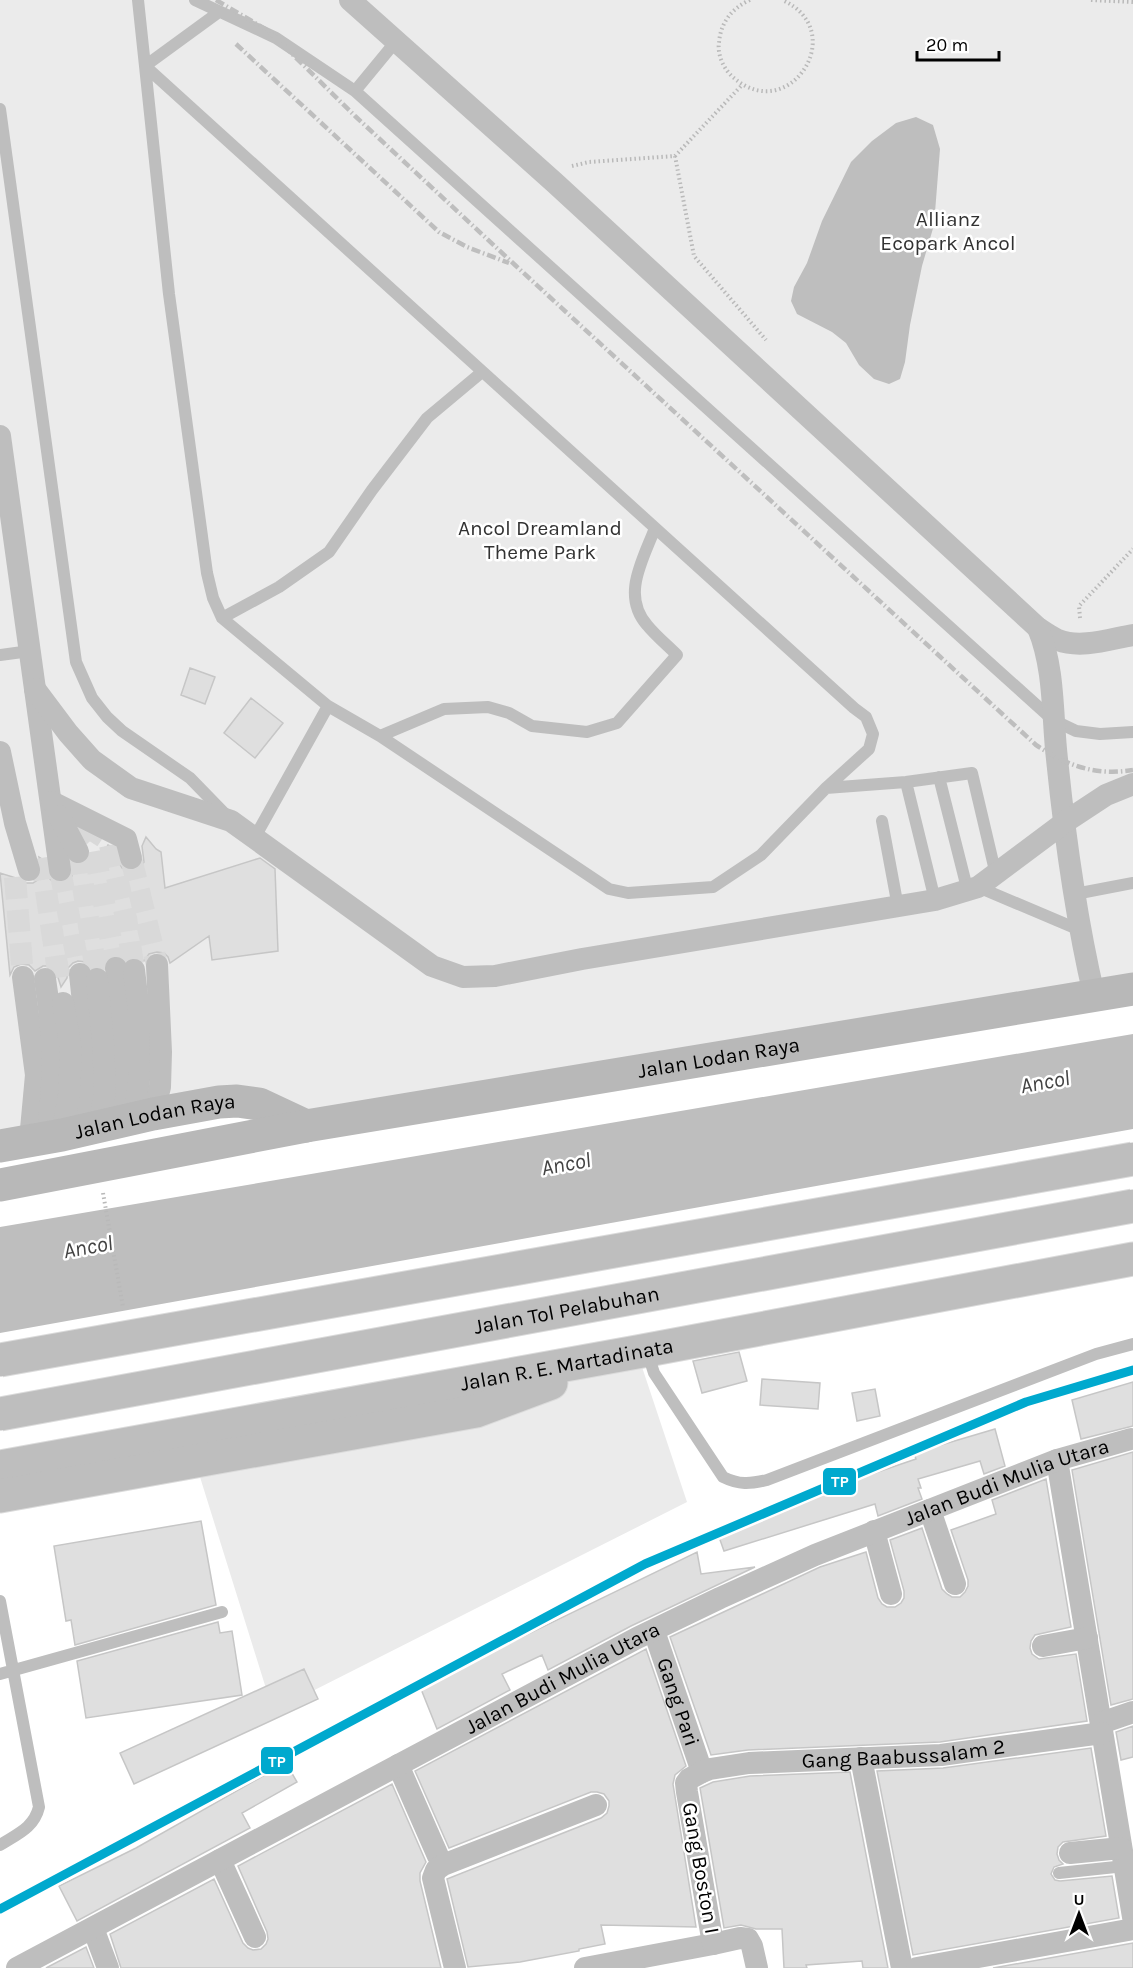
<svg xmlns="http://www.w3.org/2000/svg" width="1133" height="1968" viewBox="0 0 1133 1968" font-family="Karla,sans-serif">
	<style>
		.green { fill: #ebebeb }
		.water { fill: #bebebe }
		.building { fill: #dfdfdf; stroke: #c6c6c6; stroke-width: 1.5 }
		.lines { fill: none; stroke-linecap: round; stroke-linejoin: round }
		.street-tunnel { stroke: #d9d9d9; stroke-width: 22; stroke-dasharray: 22 11; stroke-linecap: butt }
		.highway-casing { stroke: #dbdbdb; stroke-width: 35 }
		.path { stroke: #b9b9b9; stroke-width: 4; stroke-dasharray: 1.5 3; stroke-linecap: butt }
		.lane { stroke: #bebebe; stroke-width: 12 }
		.street { stroke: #bebebe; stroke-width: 22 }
		.secondary { stroke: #b8b8b8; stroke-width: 33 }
		.highway { stroke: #bebebe; stroke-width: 33 }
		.rail { stroke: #bebebe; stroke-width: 4.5; stroke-dasharray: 9 3 1.5 3; stroke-linecap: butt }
		.highway-bridge-casing { stroke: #dbdbdb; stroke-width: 35; stroke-linecap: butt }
		.highway-bridge { stroke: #bebebe; stroke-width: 33 }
		.rail-1-casing { stroke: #fff; stroke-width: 14 }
		.rail-1 { stroke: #00a9ce; stroke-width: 9 }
		.labels { text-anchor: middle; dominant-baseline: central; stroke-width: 5; stroke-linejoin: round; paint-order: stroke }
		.park-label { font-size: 21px; fill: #323232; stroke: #fff }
		.street-label { font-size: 21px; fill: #000; stroke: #fff }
		.water-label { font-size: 22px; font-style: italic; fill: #434343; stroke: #fff }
		.line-badge { stroke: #fff; stroke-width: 2 }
		.badge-label { font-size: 16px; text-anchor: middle; font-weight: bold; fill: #fff }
	</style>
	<rect width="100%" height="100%" fill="#fff"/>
	<path class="green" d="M0,0H1133V989L306,1126L259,1104L0,1146Z
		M637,1352L687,1502L273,1711L195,1461Z"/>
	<path class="water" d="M916,117L933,125L940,149L934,225L922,266L910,325L905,362L900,379L889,384L874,379L859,365L846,343L832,332L797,314L791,301L794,287L807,263L822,221L851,162L872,141L896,123Z
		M1133,1034V1129L0,1333V1227Z"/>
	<path class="building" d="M190,668L215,677L205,704L181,695Z
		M251,698L283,723L255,758L224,733Z
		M146,837L156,849L161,852L165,888L260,858L275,869L278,951L212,960L209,936L170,963L168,957L164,953L157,952L149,954L144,961L139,957H132L126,959L121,955H114L107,958L103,967L96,966L91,967L86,962L78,961L73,963L68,968L67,978L61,987L56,971L49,966H43L35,971L29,965L21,964L14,967L10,975L0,873L19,879L25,883H33L39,879L42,873L39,857L45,861L50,879L55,883H62L69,880L72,876L73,864L78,865L87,862L94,870L108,845L114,848L118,861L122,868L128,871H134L140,868L144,862L142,846Z
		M739,1352L747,1381L702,1393L693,1361Z
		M762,1379L820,1383L818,1409L760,1405Z
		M1133,1382V1426L1081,1439L1072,1400Z
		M875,1389L880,1416L857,1421L852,1393Z
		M995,1429L1005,1466L984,1474L980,1461L918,1479L921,1488H918L922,1499L878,1516L875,1504L724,1551L719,1537L814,1496L813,1494L916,1459L914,1453Z
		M1133,1452V1699L1111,1705L1072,1470Z
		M1046,1479L1071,1627L1035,1635L1031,1641L1030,1648L1032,1654L1039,1659L1076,1654L1087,1721L940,1742L748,1750L711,1755L670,1637L820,1567L866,1552L878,1598L882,1604L887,1607H895L901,1603L904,1598V1591L890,1540L922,1528L942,1589L947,1594L952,1597H960L965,1592L968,1586V1580L951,1530L996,1514L992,1500Z
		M201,1521L216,1605L75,1645L71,1620L66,1621L54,1546Z
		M697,1552L701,1574L755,1567L631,1626L548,1670L542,1655L502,1674L510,1690L437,1729L421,1689L491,1651V1652Z
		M218,1622L220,1633L232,1631L242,1695L86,1718L77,1661Z
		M646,1649L686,1766L675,1775L673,1784L696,1927L601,1925L605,1944L579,1949V1951L520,1962L468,1967L447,1879L601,1818L607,1813L609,1806V1801L604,1794L597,1792H591L449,1848L415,1771Z
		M304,1669L318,1699L134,1784L120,1753Z
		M1133,1726V1757L1121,1760L1116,1732Z
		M1091,1748L1106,1836L1063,1842L1058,1847L1057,1854L1059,1860L1063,1864L1054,1867L1051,1874L1055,1880L1060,1881L1112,1876L1119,1918L913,1955L877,1771L943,1768Z
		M286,1763L297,1782L242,1813L250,1828L77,1921L59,1886L136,1848Z
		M850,1772L888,1968H863L862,1961L806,1965L807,1968H784L782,1929H756L741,1925L724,1928L700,1788L713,1782L750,1776Z
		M392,1784L426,1862L420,1873V1881L441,1968H121L110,1934L214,1879L243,1943L248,1948L253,1950L261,1949L266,1944L268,1939L267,1932L238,1866Z
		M1133,1943V1968H993Z
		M86,1947L94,1968H46Z"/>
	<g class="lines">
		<path class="street-tunnel" d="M85,825L108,840L110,845L126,918L134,970
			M74,826L94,848L116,968
			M78,852L97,979
			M41,858L60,984
			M131,858L157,965
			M60,870L80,974
			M15,877L23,977"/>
		<defs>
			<g id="highway">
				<path id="s6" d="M0,1467L637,1352L1133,1259"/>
				<path d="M0,1496L476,1411L551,1383"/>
			</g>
		</defs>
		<use href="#highway" class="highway-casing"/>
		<path class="path" d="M750,0C732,8 721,22 719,42C717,55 724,70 734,78C790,126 851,30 782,0
			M1091,0L1133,2
			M675,156L694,256L766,340
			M572,166L589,162L675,156L742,85
			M1080,618L1079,606L1133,549
			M103,1193L123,1307"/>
		<path class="lane" d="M138,0L145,66L854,708L866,717L873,734L869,749L826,788L761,855L713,887L628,893L609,889L380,736L328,706L222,618L213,598L207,573L169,294L145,66L219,12
			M195,0L276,38L355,91L1053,720L1076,731L1100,734L1133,732
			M355,91L397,40
			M0,109L76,662L92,698L107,717L122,731L190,778L226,815
			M222,618L279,587L329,552L372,490L427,418L482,372
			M0,655L30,651
			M380,736L444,709L488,707L509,713L532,726L587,732L617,723L677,655C667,645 656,636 647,625C621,595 643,560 655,528
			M939,777L968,892
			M906,782L935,900
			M826,788L906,782L972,773L996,875
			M882,821L898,907
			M255,837L328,706
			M978,887L1082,931
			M1075,894L1133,883
			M647,1351L654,1373L723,1477C739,1485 750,1484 767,1480L1096,1354L1133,1344
			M0,1601L39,1807C34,1828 17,1834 0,1845
			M0,1674L222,1612
			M1059,1873L1125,1866"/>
		<g class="street">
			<path d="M350,0L555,183L1038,628C1044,632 1051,637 1058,640C1081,649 1110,639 1133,635"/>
			<path d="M0,436L60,870"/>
			<path d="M1038,628C1055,669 1052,716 1057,759C1065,838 1076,918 1094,995"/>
			<path d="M35,689L68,733L92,760L131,788L231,821L432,966L463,977L495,976L582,959L935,900L978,887L1065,822L1106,795L1133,784"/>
			<path d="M0,752L15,823L29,870"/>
			<path d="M52,802L126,839L131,858"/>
			<path d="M59,816L78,852"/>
			<path d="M116,968C121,1005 126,1043 122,1080C121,1094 118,1108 116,1122"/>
			<path d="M134,970L140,1021V1071L134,1119"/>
			<path d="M80,974L89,1059L88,1099L84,1129"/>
			<path d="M23,977L36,1075L30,1140"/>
			<path d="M45,979C54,1036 55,1080 47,1137"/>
			<path d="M97,979L103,1042L105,1091L99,1126"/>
			<path d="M153,1114L160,1087L161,1052L157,965"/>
			<path d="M62,1135L69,1095L71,1049L63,1003"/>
			<path d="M1057,1460L1133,1917"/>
			<path d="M930,1510L955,1584"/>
			<path d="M874,1531L891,1594"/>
			<path id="s1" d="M654,1631L702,1772"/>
			<path d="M1043,1646L1087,1638"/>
			<path d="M1101,1723L1133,1712"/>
			<path d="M861,1758L902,1968"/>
			<path d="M398,1765L438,1856"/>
			<path d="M1070,1853L1121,1848"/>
			<path d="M220,1860L255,1937"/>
			<path d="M93,1928L108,1968"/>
			<path id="s2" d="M17,1968L637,1638L720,1598L815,1555L1057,1460L1131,1439"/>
			<path d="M455,1968L433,1878L436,1870L443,1865L596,1805"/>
			<path d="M585,1968L713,1944"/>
			<path id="s3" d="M757,1968L752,1946L748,1939L740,1938L713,1944L687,1792L686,1783L689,1779L702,1772L710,1769L749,1763L941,1755L1102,1733"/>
			<path d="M917,1968L1133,1929"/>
		</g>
		<g class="secondary">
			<path id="s4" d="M0,1146L62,1135L153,1114L219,1102L237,1101L259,1104L306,1126"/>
			<path id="s5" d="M0,1185L306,1126L1133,989"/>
		</g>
		<use href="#highway" class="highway"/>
		<path class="rail" d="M216,0L267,30L276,38L355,116L515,265L1036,745C1068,766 1095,776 1133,770
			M236,44L439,232L467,247L509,263"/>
		<defs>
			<g id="highway-bridge">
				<path d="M0,1360L1133,1159"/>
				<path id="s7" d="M0,1414L1133,1206"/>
			</g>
		</defs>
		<use href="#highway-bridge" class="highway-bridge-casing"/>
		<use href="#highway-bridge" class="highway-bridge"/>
		<defs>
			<path id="rail-1" d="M0,1909L645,1564L1026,1402L1133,1370"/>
		</defs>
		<use href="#rail-1" class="rail-1-casing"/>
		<use href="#rail-1" class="rail-1"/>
	</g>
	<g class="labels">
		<g class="park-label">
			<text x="948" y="219">Allianz<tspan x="948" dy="24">Ecopark Ancol</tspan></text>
			<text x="540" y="528">Ancol Dreamland<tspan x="540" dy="24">Theme Park</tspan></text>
		</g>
		<g class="street-label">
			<text stroke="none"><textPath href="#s5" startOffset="730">Jalan Lodan Raya</textPath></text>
			<text stroke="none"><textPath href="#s4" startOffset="158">Jalan Lodan Raya</textPath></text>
			<text stroke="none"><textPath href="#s7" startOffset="576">Jalan Tol Pelabuhan</textPath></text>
			<text stroke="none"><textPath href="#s6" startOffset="576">Jalan R. E. Martadinata</textPath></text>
			<text stroke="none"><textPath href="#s2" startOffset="1104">Jalan Budi Mulia Utara</textPath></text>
			<text stroke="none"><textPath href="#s2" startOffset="618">Jalan Budi Mulia Utara</textPath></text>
			<text stroke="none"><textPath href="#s1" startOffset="75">Gang Pari</textPath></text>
			<text stroke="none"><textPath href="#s3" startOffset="452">Gang Baabussalam 2</textPath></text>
			<text transform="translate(701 1868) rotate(80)">Gang Boston I</text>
		</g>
		<g class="water-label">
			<text transform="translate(1045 1082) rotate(-10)">Ancol</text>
			<text transform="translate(566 1164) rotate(-10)">Ancol</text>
			<text transform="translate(88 1247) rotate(-10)">Ancol</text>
		</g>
	</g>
	<g class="line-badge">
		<rect x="822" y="1467" width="35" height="29" rx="6" fill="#00a9ce"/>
		<rect x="260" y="1746" width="34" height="29" rx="6" fill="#00a9ce"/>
	</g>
	<g class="badge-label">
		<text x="840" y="1487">TP</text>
		<text x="277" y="1767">TP</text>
	</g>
	<g transform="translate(1079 1914)" stroke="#ffffff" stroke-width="4.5" paint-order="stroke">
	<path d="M0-4.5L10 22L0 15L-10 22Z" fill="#000000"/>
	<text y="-9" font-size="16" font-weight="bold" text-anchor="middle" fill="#000000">U</text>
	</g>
	<path d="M917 51v9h82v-9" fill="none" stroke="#000000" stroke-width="3"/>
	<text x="926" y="51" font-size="18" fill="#000000" stroke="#ffffff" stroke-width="4.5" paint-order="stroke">20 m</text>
</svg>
